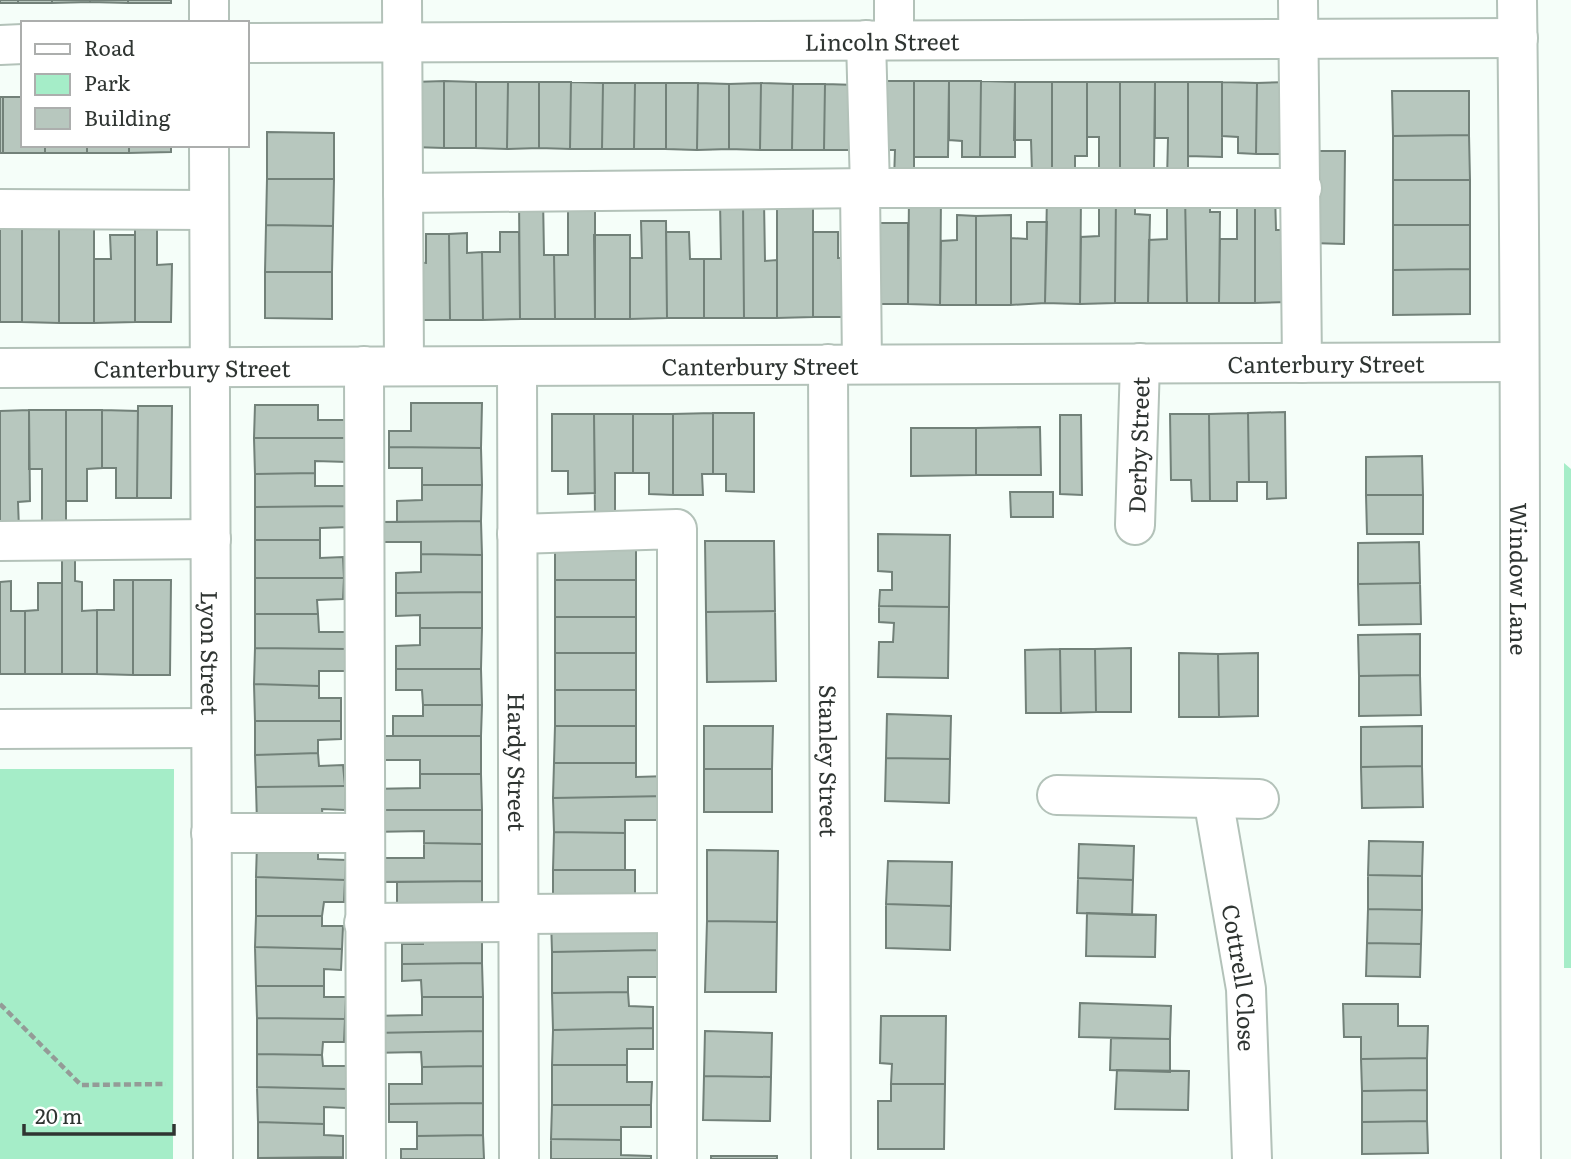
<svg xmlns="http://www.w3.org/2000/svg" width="1571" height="1159" viewBox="0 0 1571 1159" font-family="Literata,serif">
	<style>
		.green { fill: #a5edc8 }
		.building { fill: #b7c7be; stroke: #728179; stroke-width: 2 }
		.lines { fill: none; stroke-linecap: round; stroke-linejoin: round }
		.minor-casing { stroke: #b3c2b9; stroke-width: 42 }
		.path { stroke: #949b97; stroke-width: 4.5; stroke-dasharray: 7 3.5; stroke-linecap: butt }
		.minor { stroke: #fff; stroke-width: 38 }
		.labels { text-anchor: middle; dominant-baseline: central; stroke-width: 7; stroke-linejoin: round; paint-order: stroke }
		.street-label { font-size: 23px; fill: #2f3532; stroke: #fff }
	</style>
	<rect width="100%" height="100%" fill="#f5fef9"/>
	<path class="green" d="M1564,463L1571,469V968H1564Z
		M0,769H174L173,1159H0Z"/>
	<path class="building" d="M0,0H18V3H0Z
		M18,0H52V3H18Z
		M52,0H90V2L52,3Z
		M90,0H128V3L90,2Z
		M128,0H171V3H128Z
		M444,81L476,82V148H444Z
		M444,81V148L412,147L413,82Z
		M884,81H914V180H894L895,150H884Z
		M914,81H949L948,157H914Z
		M949,81H981L980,157H962V141L949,140Z
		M981,81L1015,82V157H980Z
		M476,82H508L507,149L476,148Z
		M508,82H539V148L507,149Z
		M539,82H571L570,149L539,148Z
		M571,82L603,83L602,149H570Z
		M1015,82H1052V172H1032L1031,140H1014Z
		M1052,82H1087V156H1075V172H1052Z
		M1087,82H1120V168H1099V137H1087Z
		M1120,82H1155L1154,168H1120Z
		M1155,82H1188V179H1167L1168,138H1155Z
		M1188,82H1222V157L1188,156Z
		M1222,82L1257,83L1256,154L1238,153V137L1222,136Z
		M1290,82V154H1256L1257,83Z
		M603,83H635L634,149H602Z
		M635,83H666V149H634Z
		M666,83H698L697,150L666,149Z
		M698,83L729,84V149L697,150Z
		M761,83L793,84L792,150H760Z
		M761,83L760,150L729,149V84Z
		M793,84H825L824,150H792Z
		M825,84L856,85V150H824Z
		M1392,91H1469V135L1393,136Z
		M0,97H3V153H0Z
		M3,97H23V145H45V153H3Z
		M267,132L334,133V179H267Z
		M1469,135L1470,180H1393V136Z
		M45,145H87V153H45Z
		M87,145H129V153H87Z
		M129,145H171V152L129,153Z
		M1312,151H1345L1344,244L1312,243Z
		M267,179H334L333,226L266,225Z
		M1393,180H1470V225H1393Z
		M1237,193H1255V303H1219L1220,239H1237Z
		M1255,193H1275L1276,230H1288V302L1255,303Z
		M1099,194H1116L1115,303L1080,304L1081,237L1099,236Z
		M1116,194H1135V214L1150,215L1148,303H1115Z
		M1167,194H1185L1187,303H1148L1149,240L1167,239Z
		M1185,194H1210V212H1220L1219,303H1187Z
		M909,195H941L940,305L908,304Z
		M1047,195H1081L1080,304L1045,303Z
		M519,197H543L544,255H554L555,319H520Z
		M720,201H743L744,318H704V259H721Z
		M743,201H764L765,261L777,260V318H744Z
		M777,205H813V317L777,318Z
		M595,209V319H555L554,255H568V210Z
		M957,215L976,216V305H940L941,241L957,240Z
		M1011,215V305H976V216Z
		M157,216V265L172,264L171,322H135V217Z
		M22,217H59V323L22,322Z
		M22,217V322H0V218Z
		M59,217H94V323H59Z
		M641,221H666L667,318L630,319V258H642Z
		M1027,222H1047L1045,303L1011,305V238L1027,239Z
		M873,223H908V304H873Z
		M266,225L333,226L332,272H265Z
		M1393,225H1470V269L1393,270Z
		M500,232H519L520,319L483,320L482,252H500Z
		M666,232H689L690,259H704V318H667Z
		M813,232H838V258H850L851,317H813Z
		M467,233V253L482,252L483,320H450L449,234Z
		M426,234H449L450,320H415L414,262L426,263Z
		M110,235H135V322L94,323V259H111Z
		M594,235H630V319H595Z
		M1470,269V314L1393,315V270Z
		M265,272H332V319L265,318Z
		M411,403H482L481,448L389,447V431H411Z
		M255,405H318V420H346L347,438H254Z
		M138,406H172L171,498H137Z
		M29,410L30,501L18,502L19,529L0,530V411Z
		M29,410H66V528H42V469H29Z
		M66,410H102V468L87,469V501H66Z
		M102,410L138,411L137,498H116V468H102Z
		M1285,412L1286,498L1267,499V482H1249L1248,413Z
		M713,413V474H702L703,495H673V414Z
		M713,413H754V492L726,491V474H713Z
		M1248,413L1249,482H1237V501H1210L1209,414Z
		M552,414H594L595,493L568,494V471H552Z
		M594,414H633V473H615V518L595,519Z
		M633,414H673V495L649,494V473H633Z
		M1170,414H1209L1210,501H1192L1191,480H1171Z
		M1060,415H1081L1082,495L1060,494Z
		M1040,427L1041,475H976V428Z
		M911,428H976V475L911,476Z
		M254,438H347V462L315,461V473L255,474Z
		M389,447L481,448L482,485H422V468H389Z
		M1422,456L1423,495H1366V457Z
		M315,473V486H350V506L255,507V474Z
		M422,485H482L481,521L397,522V501L422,500Z
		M1010,492H1053V517H1011Z
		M1366,495H1423V534H1367Z
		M350,506V527L320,528V540H255V507Z
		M481,521L482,555L421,554V542H378V522Z
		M878,534L950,535L949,607L879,606L880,590H892V572L878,571Z
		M255,540H320V558L343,557L344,578H255Z
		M705,541H774L775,611L706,612Z
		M1419,542L1420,583L1358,584V543Z
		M555,543H636V580H555Z
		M75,550V581L82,582V611L97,610V674H62V551Z
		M421,554L482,555V592L396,593V573L421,572Z
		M255,578H344L343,599L317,600L318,614H255Z
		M114,580H133V675L97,674V610H114Z
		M133,580H171L170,675H133Z
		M555,580H636V617H555Z
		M11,581V611H25V674H0V582Z
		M38,583H62V674H25V611L38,610Z
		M1420,583L1421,624L1359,625L1358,584Z
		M482,592V628H420V615L396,616V593Z
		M879,606L949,607L948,678L878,677L879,642H893L894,623L879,622Z
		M775,611L776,681L707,682L706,612Z
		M255,614H318L319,632H345L347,649L255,648Z
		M555,617H636V653H555Z
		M420,628H482L481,669H396V646L420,645Z
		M1420,634V675L1359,676L1358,635Z
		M255,648L347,649L346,671H319V686L254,684Z
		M1131,648V712H1096L1095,649Z
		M1060,649H1095L1096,712L1061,713Z
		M1060,649L1061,713H1026L1025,650Z
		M555,653H636V690H555Z
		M1179,653L1218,654L1219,717H1179Z
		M1258,653V716L1219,717L1218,654Z
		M396,669H481L482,705H423L422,690H396Z
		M1420,675L1421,715L1359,716V676Z
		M254,684L319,686V698H341V721H255Z
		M555,690H636V726H555Z
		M423,705H482L481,736H393V716H423Z
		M887,714L951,716L950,759L886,758Z
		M255,721H341V739L318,740V753L255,755Z
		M555,726H636V763H554Z
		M704,726H773L772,769H704Z
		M1422,726V766L1361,767V727Z
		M371,736H481V774H420V760H371Z
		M318,753L319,766L343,765L345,786L256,787L255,755Z
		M886,758L950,759L949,803L885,801Z
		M554,763H636V777L668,776V796L553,798Z
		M1422,766L1423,807L1362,808L1361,767Z
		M704,769H772V812H704Z
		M420,774H481L482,810H371V789L420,788Z
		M345,786V810L322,809L323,823L257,824L256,787Z
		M668,796L669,820H625V833L554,832L553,798Z
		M371,810H482V844L424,843V831L371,832Z
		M554,832L625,833V870H553Z
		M1369,841L1423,842L1422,876L1368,875Z
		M257,843L318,846V859L346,860L345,880L256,877Z
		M424,843L482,844V881L371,882L370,858H424Z
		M1079,844L1134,846L1133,880L1078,878Z
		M707,850L778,851L777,922L707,921Z
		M888,861L952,862L951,906L886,904Z
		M553,870H635V906H553Z
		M1368,875L1422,876V910L1368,909Z
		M256,877L345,880L344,902H324L322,916H256Z
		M1078,878L1133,880L1132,915L1077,913Z
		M482,881V914L397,904V882Z
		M886,904L951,906L950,950L886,948Z
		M1368,909L1422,910L1421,944L1367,943Z
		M1087,913L1156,915L1155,957L1086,956Z
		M256,916H322V926H343L342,949L255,947Z
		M551,919L657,929V950L552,952Z
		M707,921L777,922L776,992H705Z
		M482,929V963L402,964V944H423V930Z
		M1367,943L1421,944L1420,977L1366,976Z
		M255,947L342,949L341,970L324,969V986H256Z
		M657,950L658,977H628V992L552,993V952Z
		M482,963L483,997H422L421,980L402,981V964Z
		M256,986H324V997H346L345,1019L257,1018Z
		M628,992L629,1006L653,1007V1028L553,1030L552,993Z
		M422,997H483V1031L371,1033L370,1016L422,1015Z
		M1080,1003L1171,1006L1170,1039L1079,1037Z
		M1343,1004H1398V1026H1428L1427,1058L1361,1059V1037H1344Z
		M881,1016H946L945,1084H891L892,1064L880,1063Z
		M257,1018L345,1019L344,1042H323L322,1055L257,1054Z
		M653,1028V1049H627V1065H552L553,1030Z
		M483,1031V1066L422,1067L421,1052L370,1053L371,1033Z
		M705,1031L772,1033L771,1077L704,1076Z
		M1111,1038L1170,1039V1072L1110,1070Z
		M257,1054L322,1055L323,1066H346V1089L257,1087Z
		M1427,1058V1090L1362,1091L1361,1059Z
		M552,1065H627V1082H652L651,1105H552Z
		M483,1066V1103L389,1104V1084H422V1067Z
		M1117,1070L1189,1071L1188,1110L1115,1109Z
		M704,1076L771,1077L770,1121L703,1120Z
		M891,1084H945L944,1149H878V1101H891Z
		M257,1087L346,1089V1108L324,1107V1124L258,1122Z
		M1427,1090V1121L1362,1122V1091Z
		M483,1103V1135L417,1136V1122H389V1104Z
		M552,1105H651V1127H621V1140L551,1139Z
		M1427,1121L1428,1153L1362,1154V1122Z
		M258,1122L324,1124V1135L343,1136V1157L258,1158Z
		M483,1135L484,1159H401V1149H417V1136Z
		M551,1139L621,1140V1155L651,1156V1159H551Z
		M711,1156H777V1159H711Z
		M343,1157V1159H258V1158Z"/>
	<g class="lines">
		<defs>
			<g id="minor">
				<path d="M209,0V23"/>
				<path d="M402,0L404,366"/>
				<path d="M894,0V40"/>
				<path d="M1298,0L1302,363"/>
				<path id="s1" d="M1517,0C1522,386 1519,773 1521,1159"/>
				<path d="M866,40L870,188"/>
				<path id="s2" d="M247,43L1518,38"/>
				<path d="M0,45L23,44"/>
				<path id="s3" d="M209,145L213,1159"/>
				<path d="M860,188L862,364"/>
				<path d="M403,193L870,188H1302"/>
				<path d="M0,209L209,210"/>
				<path id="s4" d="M828,364L831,1159"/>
				<path d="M364,366L366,1159"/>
				<path id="s5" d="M517,366L519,1159"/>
				<path id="s6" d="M0,368L1518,362"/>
				<path id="s7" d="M1135,525L1140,363"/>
				<path d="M517,534L677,529V1159"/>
				<path d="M0,541L211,539"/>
				<path d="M0,729L211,728"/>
				<path d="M1057,795L1259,799"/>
				<path id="s8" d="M1213,798L1246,989L1252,1159"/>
				<path d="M211,833H363"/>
				<path d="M519,914L677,913"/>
				<path d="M364,923L519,922"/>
			</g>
		</defs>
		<use href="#minor" class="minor-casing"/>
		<path class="path" d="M0,1004L81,1085L166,1084"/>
		<use href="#minor" class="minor"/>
	</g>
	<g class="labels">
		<g class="street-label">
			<text stroke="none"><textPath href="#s2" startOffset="635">Lincoln Street</textPath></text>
			<text stroke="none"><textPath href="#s6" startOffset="1326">Canterbury Street</textPath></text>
			<text stroke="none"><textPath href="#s6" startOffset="760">Canterbury Street</textPath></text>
			<text stroke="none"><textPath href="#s6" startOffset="192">Canterbury Street</textPath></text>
			<text stroke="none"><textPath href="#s7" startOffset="80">Derby Street</textPath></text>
			<text stroke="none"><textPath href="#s1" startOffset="579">Window Lane</textPath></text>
			<text stroke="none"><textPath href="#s3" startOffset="508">Lyon Street</textPath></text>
			<text stroke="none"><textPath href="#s5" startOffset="396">Hardy Street</textPath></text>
			<text stroke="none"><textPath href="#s4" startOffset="397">Stanley Street</textPath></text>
			<text stroke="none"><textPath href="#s8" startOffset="182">Cottrell Close</textPath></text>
		</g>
	</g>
	<rect x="21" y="21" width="228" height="126" fill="#ffffff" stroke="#acaead" stroke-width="2"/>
	<rect x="35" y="44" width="35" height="10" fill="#ffffff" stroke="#acaead" stroke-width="2"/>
	<text x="84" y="56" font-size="21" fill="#2f3532">Road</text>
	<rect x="35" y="74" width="35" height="21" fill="#a5edc8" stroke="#acaead" stroke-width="2"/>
	<text x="84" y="91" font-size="21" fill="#2f3532">Park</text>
	<rect x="35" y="108" width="35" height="21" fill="#b7c7be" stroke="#acaead" stroke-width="2"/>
	<text x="84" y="126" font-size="21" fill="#2f3532">Building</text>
	<path d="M24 1124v10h150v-10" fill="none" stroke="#2f3532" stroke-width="3.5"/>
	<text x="35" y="1124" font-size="21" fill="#2f3532" stroke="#ffffff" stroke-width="5" paint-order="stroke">20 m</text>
</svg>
